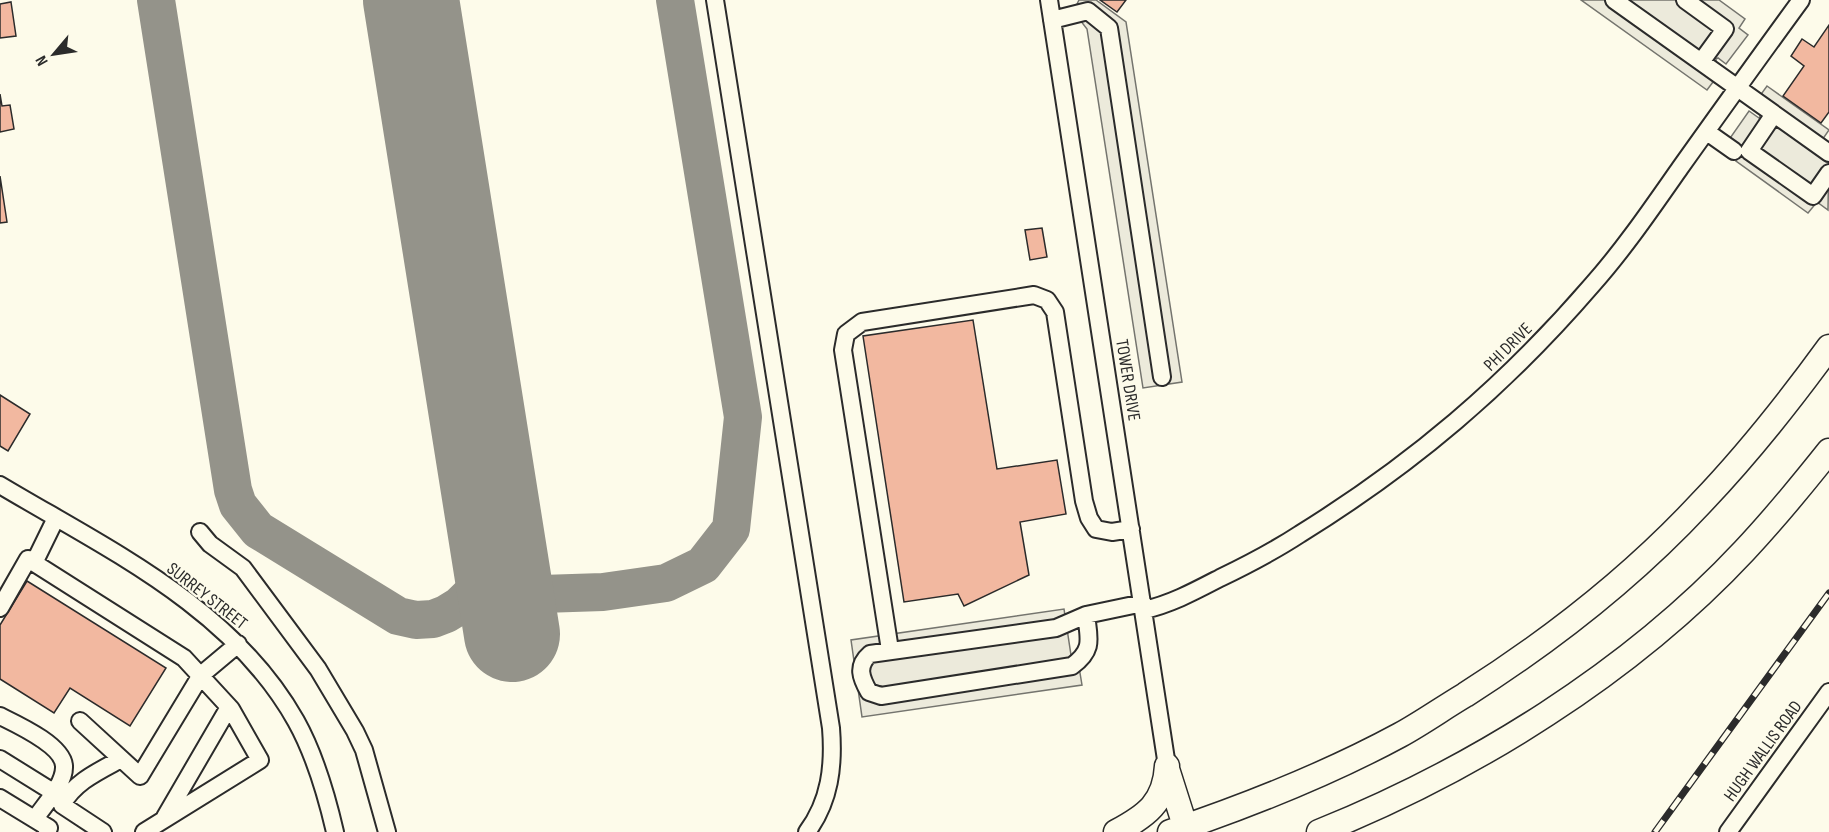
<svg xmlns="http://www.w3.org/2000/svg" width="1829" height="832" viewBox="0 0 1829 832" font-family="'Sofia Sans Condensed',sans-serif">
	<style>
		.parking { fill: #eceadb; stroke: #74746e; stroke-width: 1.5 }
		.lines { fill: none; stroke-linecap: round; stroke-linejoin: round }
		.taxiway { stroke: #94938a; stroke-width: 38 }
		.runway { stroke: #94938a; stroke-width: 96 }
		.building { fill: #f2b8a0; stroke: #2b2b2b; stroke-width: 1.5 }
		.minor-casing { stroke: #2b2b2b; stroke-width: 20 }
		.highway-casing { stroke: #2b2b2b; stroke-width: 27 }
		.minor { stroke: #fdfbea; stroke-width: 16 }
		.highway { stroke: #fdfbea; stroke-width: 24 }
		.rail-casing { stroke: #2b2b2b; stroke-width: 7 }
		.rail { stroke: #fdfbea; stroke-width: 4.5; stroke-dasharray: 14; stroke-linecap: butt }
		.labels { text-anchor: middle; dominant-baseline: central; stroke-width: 4.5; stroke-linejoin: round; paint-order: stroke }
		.street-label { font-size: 18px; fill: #2b2b2b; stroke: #fdfbea }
	</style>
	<rect width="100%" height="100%" fill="#fdfbea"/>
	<path class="parking" d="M1079,0H1096L1126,22L1182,382L1143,388L1087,29L1080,20L1077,4Z
		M1581,0H1719L1745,19L1739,28L1748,35L1726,64L1718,58L1716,59V62L1727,70L1718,84L1713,82L1707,90Z
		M1767,86L1829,130L1822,140L1829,146L1828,210L1817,202L1808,213L1736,161L1743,152L1728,141L1749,111L1759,118L1761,115L1751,108Z
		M1064,609L1071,655H1077L1082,685L862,717L851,640Z"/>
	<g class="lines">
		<path class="taxiway" d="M156,0L233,490L238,505L258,530L398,616L416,620L433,619L446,614L459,606L501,565L542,594L603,592L666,583L703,565L731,529L743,417L675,0
			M395,0L407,16L418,40"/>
		<path class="runway" d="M411,0L512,634"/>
	</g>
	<path class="building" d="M1100,0H1126L1117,12Z
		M11,2L16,36L0,38V4Z
		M1829,25V112L1821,123L1783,96L1804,66L1791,56L1802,39L1814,47Z
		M0,94L2,106L10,105L14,129L0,132Z
		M0,176L7,222L0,223Z
		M1042,228L1047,257L1030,260L1025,230Z
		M973,320L997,469L1057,460L1066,514L1020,522L1029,575L964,606L958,594L904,602L863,336Z
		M0,395L30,414L8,451L0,446Z
		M27,581L166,668L130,726L70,688L54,713L0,679V625Z"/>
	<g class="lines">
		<defs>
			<path id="minor" d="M715,0L831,728C834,766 830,801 807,832
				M1049,0L1167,766
				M1614,0L1829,153
				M1685,0L1725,29L1701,62
				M1052,20L1088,11L1109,28L1162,377
				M1774,114L1749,151L1813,196L1829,173
				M1707,132L1734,151
				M0,485C107,549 232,607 296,721C315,755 326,793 335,832
				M200,532L210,544L243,568L318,669L355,731L364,750L387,832
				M34,563L56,518
				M0,608L28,559L184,658L231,709L260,760L144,832
				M1144,610C1171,604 1195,591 1220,578C1247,565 1274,551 1300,534C1413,464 1505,386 1592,285C1624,249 1652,208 1680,168C1720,112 1760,56 1801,0
				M1086,615C1089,639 1094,650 1072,666L881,696L869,692C861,678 856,666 870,654L1056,628L1086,615L1143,603
				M890,650L843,350L846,334L862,322L1034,295L1047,300L1055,312L1084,501L1089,518L1096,529L1112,532L1131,529
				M0,716C16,724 63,745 64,766C65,784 44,805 35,819
				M80,721L140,776L201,675L238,644
				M0,759L53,792
				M0,798L49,828L47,832
				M165,817L229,707
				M103,832L62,805C74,782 99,771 121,759
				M1728,832L1829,692"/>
			<path id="highway" d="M1167,769L1187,832
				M1116,832C1146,816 1165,803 1167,766
				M1170,832C1250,805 1326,775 1400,735C1422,723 1443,708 1465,695C1550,641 1631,578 1700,504C1747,455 1789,402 1829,347
				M1319,832C1473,770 1630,673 1744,551C1774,519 1802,485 1829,451"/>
		</defs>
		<use href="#minor" class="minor-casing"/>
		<use href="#highway" class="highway-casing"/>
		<use href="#minor" class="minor"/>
		<use href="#highway" class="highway"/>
		<defs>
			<path id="rail" d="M1655,832L1829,593"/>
		</defs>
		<use href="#rail" class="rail-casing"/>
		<use href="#rail" class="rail"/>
	</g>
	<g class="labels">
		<g class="street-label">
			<text transform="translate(1508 347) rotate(-45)">PHI DRIVE</text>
			<text transform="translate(1128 380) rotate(81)">TOWER DRIVE</text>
			<text transform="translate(207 596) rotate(38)">SURREY STREET</text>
			<text transform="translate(1763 751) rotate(-54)">HUGH WALLIS ROAD</text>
		</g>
	</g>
	<g transform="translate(54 54) rotate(241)" stroke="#fdfbea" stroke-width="4.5" paint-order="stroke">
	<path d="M0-4.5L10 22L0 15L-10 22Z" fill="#2b2b2b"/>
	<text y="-9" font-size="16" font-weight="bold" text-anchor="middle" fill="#2b2b2b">N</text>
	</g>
</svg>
